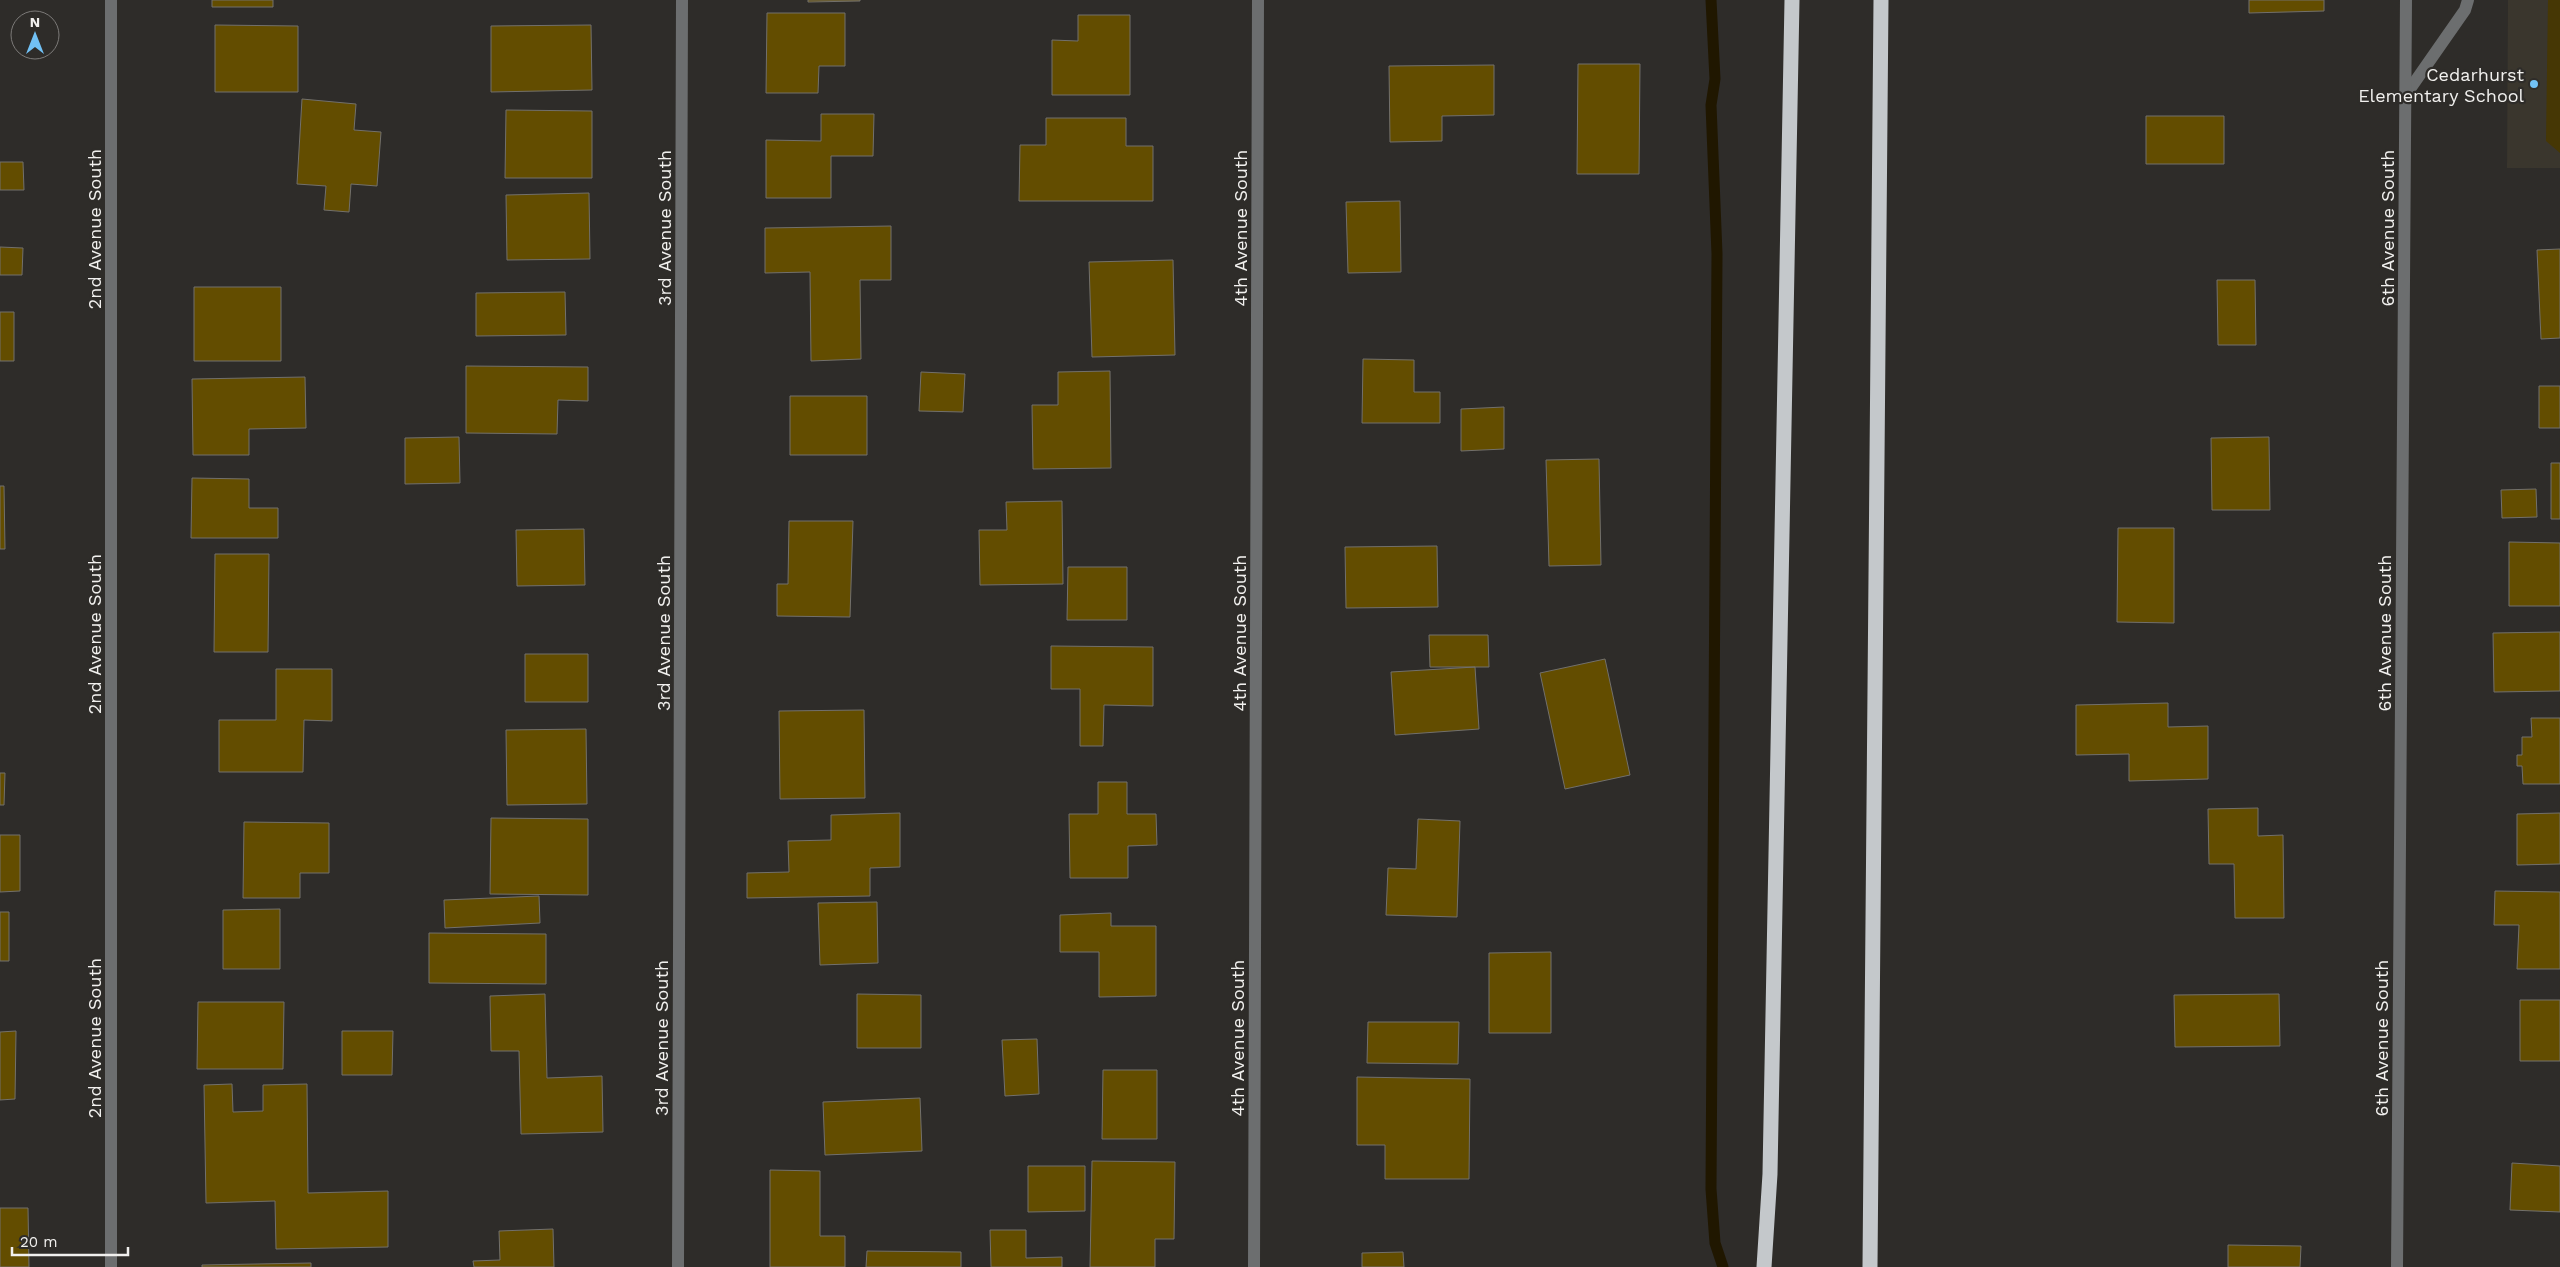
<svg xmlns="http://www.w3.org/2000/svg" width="2560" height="1267" viewBox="0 0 2560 1267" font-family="'Work Sans',sans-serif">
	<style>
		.built { fill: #3a362d }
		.green { fill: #463705 }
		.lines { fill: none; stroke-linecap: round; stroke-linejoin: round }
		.stream { stroke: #201700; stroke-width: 11 }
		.building { fill: #634d00; stroke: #72706c }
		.service { stroke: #6c6e6f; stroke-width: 12 }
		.minor { stroke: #6c6e6f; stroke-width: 12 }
		.tertiary { stroke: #6c6e6f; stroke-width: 12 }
		.motorway { stroke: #c4c8cb; stroke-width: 15 }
		.poi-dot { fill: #71c1f5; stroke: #2e2c29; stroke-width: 2 }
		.labels { text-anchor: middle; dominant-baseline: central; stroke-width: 4.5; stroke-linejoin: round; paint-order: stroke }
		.poi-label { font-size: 18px; fill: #f1f0ee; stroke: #2e2c29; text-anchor: end }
		.street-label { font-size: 18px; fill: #f1f0ee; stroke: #2e2c29 }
	</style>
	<rect width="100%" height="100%" fill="#2e2c29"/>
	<path class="built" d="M2508,0H2560V168H2507Z"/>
	<path class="green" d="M2548,0H2560V153L2546,141Z"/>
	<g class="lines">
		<path class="stream" d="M1711,0L1715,79L1711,105L1717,254L1711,1189L1715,1243L1723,1267"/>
	</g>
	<path class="building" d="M212,0H273V7H212Z
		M808,0H860V1L808,2Z
		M2249,0H2324V11L2249,13Z
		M767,13H845V66H819L818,93H766Z
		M1078,15H1130V95H1052V40L1078,41Z
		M215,25L298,26V92H215Z
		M591,25L592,90L491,92V26Z
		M1578,64H1640L1639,174H1577Z
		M1494,65V115L1442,116V141L1390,142L1389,66Z
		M302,99L356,104L354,130L381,132L377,186L351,184L349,212L324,210L326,186L297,184Z
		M506,110L592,111V178H505Z
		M821,114H874L873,156H831V198H766V140L821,141Z
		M2146,116H2224V164H2146Z
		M1046,118H1126V146H1153V201H1019L1020,145H1046Z
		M0,162H23L24,190H0Z
		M589,193L590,259L507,260L506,195Z
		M1400,201L1401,272L1348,273L1346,202Z
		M891,226V280H860L861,359L811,361L810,272L765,273V228Z
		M0,247L23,248L22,275H0Z
		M2560,249V338L2541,339L2537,250Z
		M1173,260L1175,355L1092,357L1089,262Z
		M2217,280H2255L2256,345H2218Z
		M194,287H281V361H194Z
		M565,292L566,335L476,336V293Z
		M0,312H14V361H0Z
		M1363,359L1414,360V392H1440V423H1362Z
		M466,366L588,367V401L558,400L557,434L466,433Z
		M1110,371L1111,468L1033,469L1032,405H1058V372Z
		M921,372L965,374L963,412L919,411Z
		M305,377L306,428L249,429V455H193L192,379Z
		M2539,386H2560V428H2539Z
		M790,396H867V455H790Z
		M1504,407V449L1461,451V409Z
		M459,437L460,483L405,484V438Z
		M2269,437L2270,510H2212L2211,438Z
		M1599,459L1601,565L1549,566L1546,460Z
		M2551,463H2560V519H2551Z
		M192,478L249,479V508H278V538H191Z
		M0,486H4L5,549H0Z
		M2536,489L2537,517L2502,518L2501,490Z
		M1062,501L1063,584L980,585L979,530H1007L1006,502Z
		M789,521H853L850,617L777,616V584H788Z
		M2118,528H2174V623L2117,622Z
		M584,529L585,585L517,586L516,530Z
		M2509,542L2560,543V606H2509Z
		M1437,546L1438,607L1346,608L1345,547Z
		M215,554H269L268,652H214Z
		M1068,567H1127V620H1067Z
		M2560,632V691L2494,692L2493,633Z
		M1429,635H1488L1489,667H1430Z
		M1051,646L1153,647V706L1104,705L1103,746H1080V689H1051Z
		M525,654H588V702H525Z
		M1605,659L1630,775L1565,789L1540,673Z
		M1475,667L1479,729L1395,735L1391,672Z
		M276,669H332V721L304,720L303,772H219V720H276Z
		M2168,703V727L2208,726V779L2129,781V754L2076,755V705Z
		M864,710L865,798L780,799L779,711Z
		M2531,718H2560V784H2523L2522,766H2517V755H2522V737H2532Z
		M586,729L587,804L507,805L506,730Z
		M0,773H5L4,805H0Z
		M1098,782H1127V814H1156L1157,845L1128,846V878H1070L1069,814H1098Z
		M2258,808V836L2283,835L2284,918H2235L2234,864H2209L2208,809Z
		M900,813V867L870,868V896L747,898V873L789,872L788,841L831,840V815Z
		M2560,813V864L2517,865V814Z
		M491,818L588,819V895L490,894Z
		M1418,819L1460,821L1457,917L1386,915L1388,868L1416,869Z
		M244,822L329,823V873H300V898H243Z
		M0,835H20V891L0,892Z
		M2495,891L2560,892V969H2517L2519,925H2494Z
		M539,896L540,923L445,928L444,900Z
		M877,902L878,963L820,965L818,903Z
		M280,909V969H223V910Z
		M0,912H9V961H0Z
		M1111,913V926H1156V996L1099,997V952H1060V915Z
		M429,933L546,934V984L429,983Z
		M1551,952V1033H1489V953Z
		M545,994L547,1078L602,1076L603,1132L521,1134L519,1051H491L490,996Z
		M857,994L921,995V1048H857Z
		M2279,994L2280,1046L2175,1047L2174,995Z
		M2520,1000H2560V1061H2520Z
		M198,1002H284L283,1069H197Z
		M1368,1022H1459L1458,1064L1367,1063Z
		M16,1031L15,1099L0,1100V1032Z
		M342,1031H393L392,1075H342Z
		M1037,1039L1039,1094L1005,1096L1002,1040Z
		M1103,1070H1157V1139H1102Z
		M1357,1077L1470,1079L1469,1179H1385V1145H1357Z
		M232,1084L233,1112L263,1111V1085L307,1084L308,1193L388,1191V1247L276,1249L275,1201L206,1203L204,1085Z
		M920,1098L922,1151L825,1155L823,1102Z
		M1092,1161L1175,1162L1174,1239H1155V1267H1090Z
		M2512,1163L2560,1166V1212L2510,1210Z
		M1028,1166H1085V1211L1028,1212Z
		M770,1170L820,1171V1236H845V1267H770Z
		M0,1208H28L29,1267H0Z
		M553,1229L554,1267H474L473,1261L500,1260L499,1231Z
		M990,1230H1026V1258L1062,1257V1267H991Z
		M2228,1245L2301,1246L2300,1267H2228Z
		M867,1251L961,1252V1267H866Z
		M1403,1252L1404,1267H1362V1253Z
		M311,1263V1267H202V1265Z"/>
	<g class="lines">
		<path class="service" d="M2405,96L2465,10L2468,0"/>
		<path class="minor" d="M111,0V1267
			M678,1267L682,0
			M2397,1267L2406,0"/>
		<path class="tertiary" d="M1254,1267L1258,0"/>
		<path class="motorway" d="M1764,1267L1770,1174L1792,0
			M1870,1267L1881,0"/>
	</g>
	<circle class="poi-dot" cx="2534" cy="84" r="5"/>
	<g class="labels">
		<g class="poi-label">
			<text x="2524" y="74">Cedarhurst<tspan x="2524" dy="21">Elementary School</tspan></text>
		</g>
		<g class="street-label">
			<text transform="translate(664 228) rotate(-90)">3rd Avenue South</text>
			<text transform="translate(1240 228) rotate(-90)">4th Avenue South</text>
			<text transform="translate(2387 228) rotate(-90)">6th Avenue South</text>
			<text transform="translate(94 229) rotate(-90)">2nd Avenue South</text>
			<text transform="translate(663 633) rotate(-90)">3rd Avenue South</text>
			<text transform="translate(1239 633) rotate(-90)">4th Avenue South</text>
			<text transform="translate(2384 633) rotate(-90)">6th Avenue South</text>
			<text transform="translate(94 634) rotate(-90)">2nd Avenue South</text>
			<text transform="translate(94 1038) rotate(-90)">2nd Avenue South</text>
			<text transform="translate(661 1038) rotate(-90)">3rd Avenue South</text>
			<text transform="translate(1237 1038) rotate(-90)">4th Avenue South</text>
			<text transform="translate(2381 1038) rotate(-90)">6th Avenue South</text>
		</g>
	</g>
	<g transform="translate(35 35)"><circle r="24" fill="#2e2c29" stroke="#7c7a78"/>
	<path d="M0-4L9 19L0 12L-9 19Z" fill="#71c1f5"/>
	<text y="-8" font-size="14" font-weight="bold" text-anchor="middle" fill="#f1f0ee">N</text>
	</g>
	<path d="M12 1247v8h116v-8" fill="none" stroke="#f1f0ee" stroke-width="2.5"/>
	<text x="20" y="1247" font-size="15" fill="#f1f0ee" stroke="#2e2c29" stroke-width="4" paint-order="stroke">20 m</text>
</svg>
